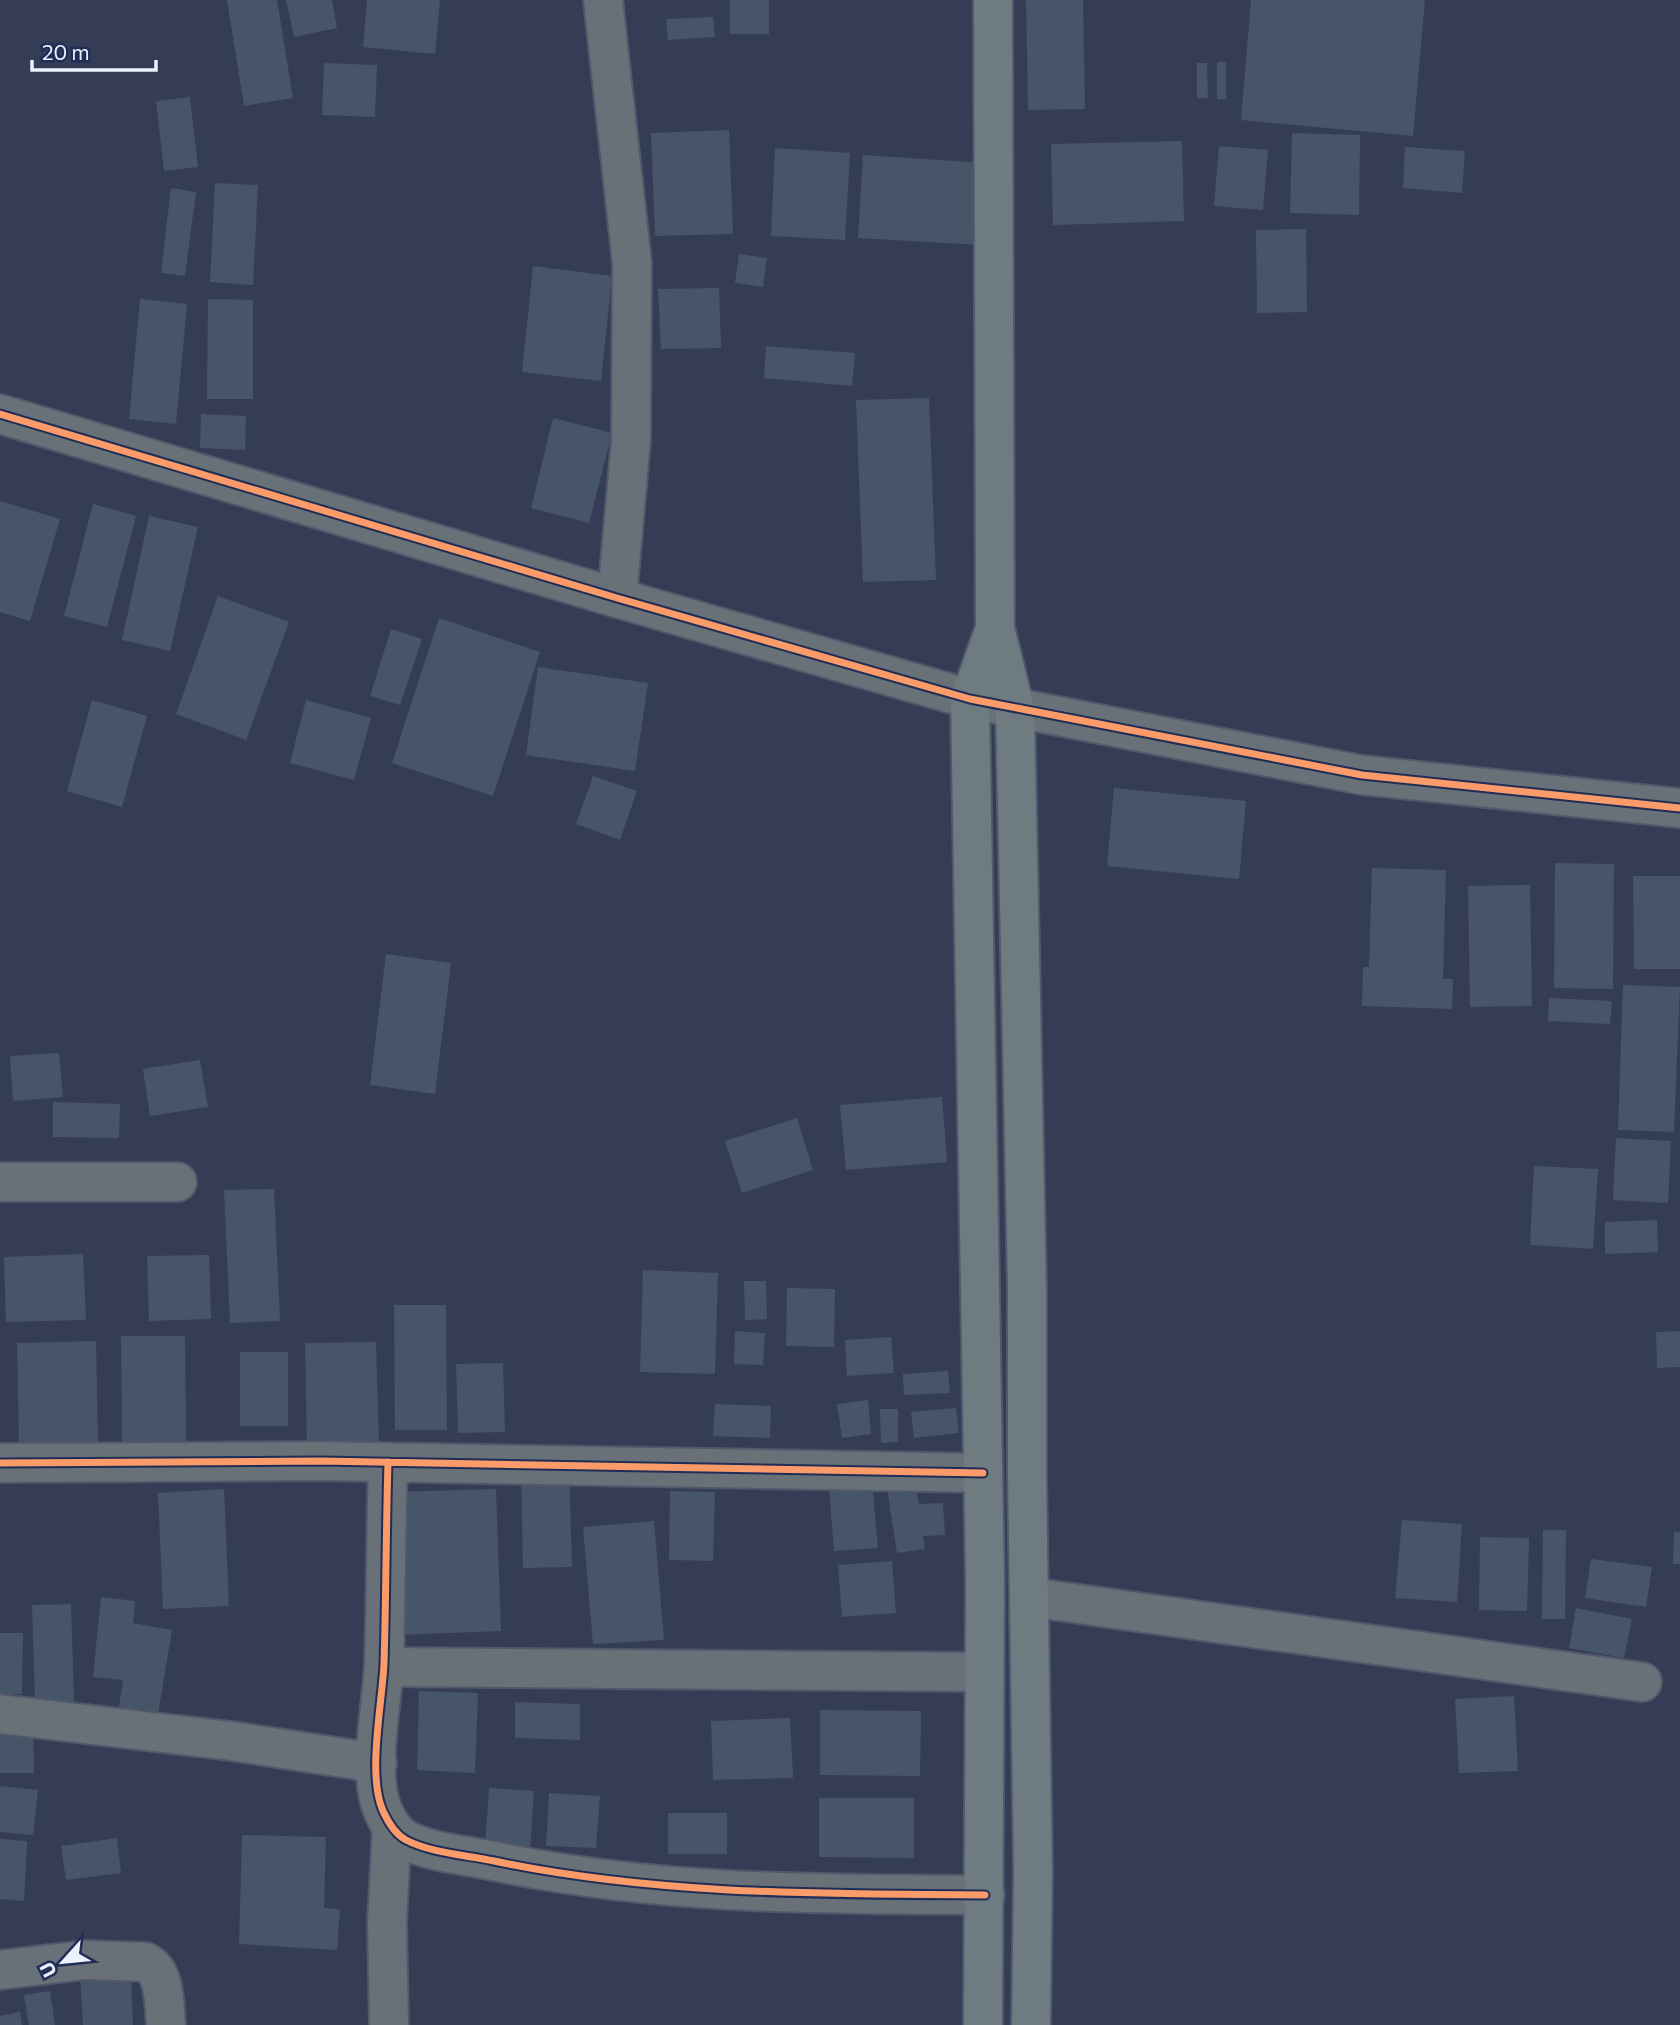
<svg xmlns="http://www.w3.org/2000/svg" width="1680" height="2025" viewBox="0 0 1680 2025" font-family="Commissioner,sans-serif">
	<style>
		.building { fill: #465568 }
		.lines { fill: none; stroke-linecap: round; stroke-linejoin: round }
		.minor-casing { stroke: #51586b; stroke-width: 42 }
		.major-casing { stroke: #51586b; stroke-width: 42 }
		.minor { stroke: #677177; stroke-width: 38 }
		.major { stroke: #6e7c82; stroke-width: 38 }
		.cycleway-casing { stroke: #1f2d57; stroke-width: 11 }
		.cycleway { stroke: #fa9b69; stroke-width: 7 }
	</style>
	<rect width="100%" height="100%" fill="#353d56"/>
	<path class="building" d="M227,0H277L293,98L244,106Z
		M286,0H332L337,28L294,37Z
		M367,0H440L435,54L363,47Z
		M730,0H769V34H730Z
		M1026,0H1083L1085,109L1028,110Z
		M1251,0H1425L1413,136L1241,120Z
		M713,17L715,37L668,40L666,19Z
		M1217,62H1226V99H1217Z
		M324,63L377,65L375,117L322,115Z
		M1197,63H1207L1208,98H1197Z
		M190,97L198,167L164,171L156,101Z
		M729,130L733,234L655,236L651,133Z
		M1292,133L1360,135L1359,215L1290,213Z
		M1182,141L1184,221L1053,225L1051,144Z
		M1219,146L1268,150L1263,210L1214,206Z
		M1405,147L1465,151L1462,193L1403,188Z
		M775,148L850,153L845,240L771,236Z
		M863,155L985,163L979,245L858,238Z
		M215,183L258,185L253,285L210,282Z
		M171,188L196,192L185,276L161,273Z
		M1306,229L1307,312L1257,313L1256,230Z
		M739,254L767,258L763,287L735,283Z
		M533,266L612,276L601,381L522,372Z
		M719,288L721,348L661,349L658,289Z
		M140,299L187,304L176,424L129,419Z
		M208,299L253,300V399H207Z
		M766,346L855,353L852,386L764,378Z
		M929,398L936,580L863,582L856,400Z
		M201,414L246,416L245,450L200,448Z
		M553,418L612,433L589,523L531,508Z
		M0,501L60,519L30,621L0,612Z
		M93,504L136,516L107,627L64,616Z
		M149,516L198,527L170,651L122,640Z
		M218,596L289,622L246,740L176,714Z
		M439,618L540,652L493,796L392,763Z
		M391,629L422,639L400,705L370,696Z
		M538,667L648,683L635,771L526,755Z
		M92,700L147,716L122,807L67,791Z
		M306,700L371,718L354,780L290,763Z
		M593,776L637,791L620,840L576,824Z
		M1114,788L1246,801L1239,879L1107,866Z
		M1555,863L1614,864L1613,989L1554,988Z
		M1372,868L1446,870L1443,979H1453L1452,1009L1362,1006L1363,967H1369Z
		M1633,876H1680V969H1634Z
		M1530,885L1532,1006L1470,1007L1468,886Z
		M386,954L451,963L435,1094L370,1085Z
		M1623,985L1680,987L1674,1132L1618,1130Z
		M1549,998L1612,1001L1610,1024L1548,1021Z
		M59,1053L63,1097L13,1101L10,1056Z
		M200,1060L208,1107L150,1116L143,1069Z
		M942,1097L947,1162L846,1170L840,1105Z
		M53,1102L120,1104L119,1138L53,1137Z
		M797,1118L813,1170L742,1193L725,1141Z
		M1616,1138L1671,1141L1668,1203L1613,1200Z
		M1534,1166L1598,1169L1593,1249L1530,1245Z
		M274,1189L280,1321L230,1323L224,1190Z
		M1657,1220L1658,1252L1605,1254V1222Z
		M83,1254L86,1320L6,1322L4,1257Z
		M209,1255L211,1319L149,1321L147,1256Z
		M643,1270L718,1273L715,1374L640,1372Z
		M744,1281H766L767,1319L745,1320Z
		M787,1288L835,1289L834,1347L786,1346Z
		M394,1305H446L447,1430H395Z
		M735,1331L765,1333L763,1365L734,1364Z
		M1680,1331V1367L1657,1368L1656,1332Z
		M121,1336H185L186,1443H122Z
		M891,1337L894,1373L847,1376L845,1340Z
		M96,1341L98,1445L19,1446L17,1343Z
		M376,1342L379,1446L307,1448L305,1343Z
		M240,1352H288V1426H240Z
		M503,1363L505,1432L458,1433L456,1364Z
		M948,1371L950,1393L904,1395L903,1374Z
		M868,1400L871,1434L842,1438L837,1404Z
		M715,1404L771,1406L770,1438L713,1436Z
		M956,1408L959,1433L914,1438L911,1412Z
		M880,1409H898V1442L881,1443Z
		M569,1469L572,1567L523,1568L521,1470Z
		M872,1482L878,1548L834,1551L829,1486Z
		M916,1485L919,1504L943,1503L945,1535L923,1536L925,1549L897,1553L887,1488Z
		M224,1489L229,1606L163,1609L158,1493Z
		M496,1489L501,1631L398,1635L393,1492Z
		M670,1491L715,1492L713,1561L669,1560Z
		M1402,1520L1462,1524L1457,1602L1395,1598Z
		M654,1521L664,1640L593,1644L583,1527Z
		M1543,1530H1566L1565,1619H1542Z
		M1674,1532H1680V1564H1673Z
		M1480,1537L1529,1538L1527,1611L1479,1610Z
		M1591,1559L1652,1567L1646,1607L1585,1598Z
		M892,1561L896,1613L842,1617L838,1565Z
		M101,1597L135,1601L133,1623L172,1630L158,1714L119,1707L123,1680L93,1677Z
		M71,1604L74,1702L35,1704L32,1605Z
		M1576,1608L1632,1619L1624,1658L1569,1648Z
		M0,1633H23L22,1694H0Z
		M419,1691L478,1693L475,1773L417,1770Z
		M1514,1696L1518,1771L1459,1773L1455,1699Z
		M515,1702L580,1704V1740L515,1738Z
		M820,1710L921,1711L920,1776L820,1775Z
		M790,1718L793,1778L713,1780L711,1721Z
		M0,1728H33L34,1773H0Z
		M0,1786L38,1790L33,1835L0,1832Z
		M489,1788L534,1791L530,1851L485,1847Z
		M549,1793L600,1796L596,1848L546,1846Z
		M819,1798H914V1858L819,1857Z
		M668,1813H727V1854H668Z
		M242,1835L326,1837L324,1908L340,1909L337,1950L239,1944Z
		M117,1838L121,1873L66,1880L61,1846Z
		M0,1839L27,1841L24,1901L0,1899Z
		M131,1976L133,2025H83L80,1978Z
		M50,1991L55,2025H29L24,1995Z
		M20,2012L22,2025H0V2016Z"/>
	<g class="lines">
		<defs>
			<path id="minor" d="M603,0L632,263L631,440L617,598
				M0,414L617,598L970,699L1362,775L1680,808
				M0,1182H177
				M388,1462C386,1529 386,1597 384,1664C382,1705 367,1775 383,1811C388,1822 395,1834 406,1840C431,1853 466,1855 494,1861C656,1895 820,1894 985,1895
				M0,1463L321,1461L983,1473
				M1029,1597L1642,1682
				M384,1667L984,1672
				M0,1714L231,1741L377,1763
				M0,1970L85,1960L145,1962C166,1971 164,2005 166,2025
				M389,2025L387,1922L392,1827"/>
			<path id="major" d="M993,0L995,628L1015,709L1027,1288V1472L1033,1872L1031,2025
				M983,2025L985,1582L970,699L995,628"/>
		</defs>
		<use href="#minor" class="minor-casing"/>
		<use href="#major" class="major-casing"/>
		<use href="#minor" class="minor"/>
		<use href="#major" class="major"/>
		<defs>
			<path id="cycleway" d="M0,414L617,598L970,699L1362,775L1680,808
				M388,1462C386,1529 386,1597 384,1664C382,1705 367,1775 383,1811C388,1822 395,1834 406,1840C431,1853 466,1855 494,1861C656,1895 820,1894 985,1895
				M0,1463L321,1461L983,1473"/>
		</defs>
		<use href="#cycleway" class="cycleway-casing"/>
		<use href="#cycleway" class="cycleway"/>
	</g>
	<g transform="translate(63 1962) rotate(243)" stroke="#1f2d57" stroke-width="5" paint-order="stroke">
	<path d="M0-5L12 26L0 18L-12 26Z" fill="#edf1fd"/>
	<text y="-10" font-size="19" font-weight="bold" text-anchor="middle" fill="#edf1fd">U</text>
	</g>
	<path d="M32 60v10h124v-10" fill="none" stroke="#edf1fd" stroke-width="3.5"/>
	<text x="42" y="60" font-size="21" fill="#edf1fd" stroke="#1f2d57" stroke-width="5" paint-order="stroke">20 m</text>
</svg>
